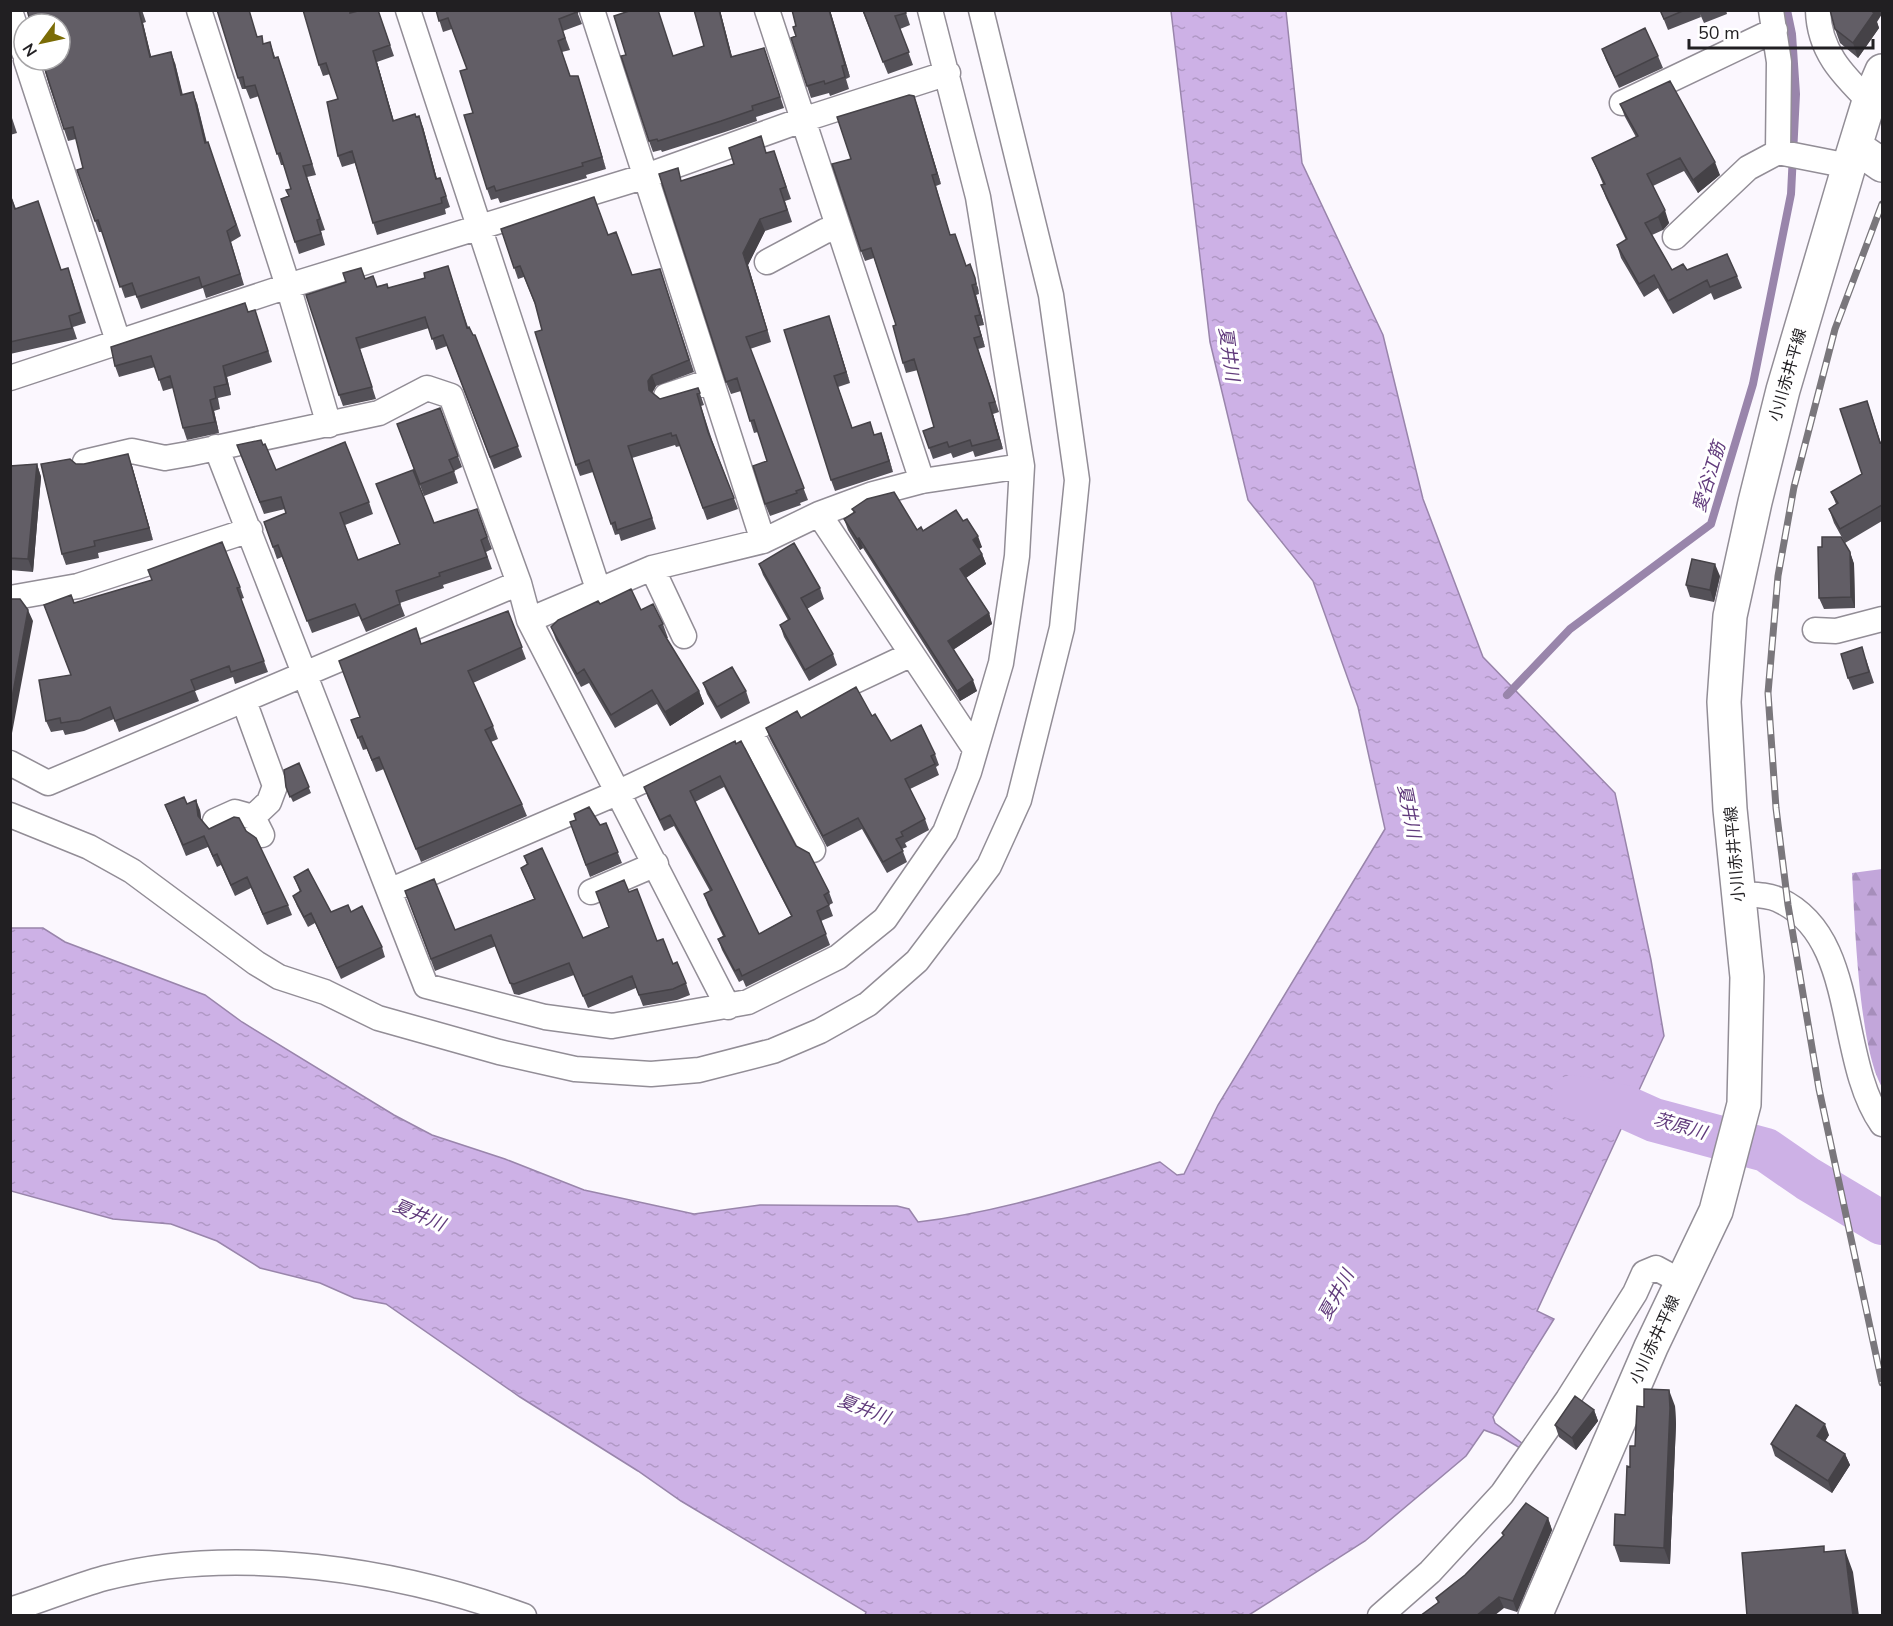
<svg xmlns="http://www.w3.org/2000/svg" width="1893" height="1626" viewBox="0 0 1893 1626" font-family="'Nunito Sans','Noto Sans JP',sans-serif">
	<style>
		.forest { fill: url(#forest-firs) }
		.water { fill: url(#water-ripples); stroke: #9985ab; stroke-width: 1.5 }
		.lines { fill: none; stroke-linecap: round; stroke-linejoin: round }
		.stream { stroke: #9985ab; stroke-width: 8 }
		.river { stroke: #cdb1e6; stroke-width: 44 }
		.street-casing { stroke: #928d96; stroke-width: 27 }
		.secondary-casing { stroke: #928d96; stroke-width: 36 }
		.street { stroke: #fff; stroke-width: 24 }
		.secondary { stroke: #fff; stroke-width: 33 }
		.rail-casing { stroke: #7a777c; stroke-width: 7 }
		.rail { stroke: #fff; stroke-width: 4.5; stroke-dasharray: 14; stroke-linecap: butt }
		.wall { fill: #545158; fill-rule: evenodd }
		.shaded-wall { fill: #454247 }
		.building { fill: #625e66; stroke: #454247; stroke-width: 1.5; fill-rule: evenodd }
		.labels { text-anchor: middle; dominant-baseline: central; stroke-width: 6; stroke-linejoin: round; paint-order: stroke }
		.street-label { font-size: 16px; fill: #211f22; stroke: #fff }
		.water-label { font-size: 18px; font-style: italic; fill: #613b7c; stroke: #fff }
	</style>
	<defs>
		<pattern id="forest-firs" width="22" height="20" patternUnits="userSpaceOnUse" patternTransform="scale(1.5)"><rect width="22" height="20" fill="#c2a6da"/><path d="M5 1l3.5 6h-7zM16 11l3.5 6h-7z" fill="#a68ebb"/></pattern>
		<pattern id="water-ripples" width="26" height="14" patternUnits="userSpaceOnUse" patternTransform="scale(1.5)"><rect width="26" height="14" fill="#cdb1e6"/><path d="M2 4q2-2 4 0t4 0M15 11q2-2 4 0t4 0" fill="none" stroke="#b098c5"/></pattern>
	</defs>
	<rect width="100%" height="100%" fill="#fbf7fe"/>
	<path class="forest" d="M1882,869V1087C1859,1048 1855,924 1852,873Z"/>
	<path class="water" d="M1171,11H1286L1302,163L1383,335L1423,499L1483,657L1615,793L1651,960L1664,1036L1537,1311L1554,1319L1493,1417L1495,1423L1523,1444L1520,1448L1500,1436L1484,1430L1466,1456L1365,1541L1249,1615H865L866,1612L681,1501L638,1471L520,1397L386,1304L354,1298L320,1283L260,1268L217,1241L171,1224L113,1219L11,1191L10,928H43L65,942L205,995L242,1022L394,1115L432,1135L505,1159L584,1190L694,1214L760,1205L897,1206L909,1209L918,1222C1000,1212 1081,1186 1160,1162L1177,1175L1184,1174L1218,1105L1385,829L1358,707L1313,581L1248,500L1210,342Z"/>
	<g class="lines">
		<path class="stream" d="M1507,695L1570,629L1711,524L1753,384L1791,194L1796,94L1792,34L1787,10"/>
		<path class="river" d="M1573,1097L1625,1107L1654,1120L1766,1150L1808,1179L1882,1223"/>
		<defs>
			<path id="street" d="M199,10L288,286L329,425
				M408,10L599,592
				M592,10L763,541
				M767,10L922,481
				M1771,10L1779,62L1778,152
				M1818,10C1819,51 1842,74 1869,101
				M10,11L24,52
				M26,60L118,341
				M1622,103L1775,30
				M1675,237L1748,168L1778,152L1849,166
				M767,262L825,231L837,228
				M10,378L288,286L646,176L802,120L948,73
				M666,396L711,381
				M216,447L426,986L545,1017L612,1026L748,1002L838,957L885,919L945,832L969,772L1001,663L1017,556L1022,466L978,197L930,10
				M85,462L132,451L165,458L188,454L379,413L427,388L451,396L519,583L529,620L728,1007
				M819,514L975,749
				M652,568L684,636
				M10,598L78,586L250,530
				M529,620L652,568L763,541L819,514L873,494L922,481L1022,466
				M1815,630L1836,631L1882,619
				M244,701L275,786L269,802L253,817
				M750,731L813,850
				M10,763L48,783L519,583
				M10,815L89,847L132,871L256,963L279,977L325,992L378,1018L499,1052L575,1069L651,1074L699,1070L773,1051L820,1031L868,1004L917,961L989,866L1019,800L1062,628L1077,480L1051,295L981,10
				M215,821L235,812L253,817L262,835
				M389,891L619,792L912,654
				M591,892L656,864
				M1739,894C1751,895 1767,894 1779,900C1859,937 1836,1058 1882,1124
				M10,1610C42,1600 73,1587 105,1578C236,1544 398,1570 524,1616
				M1380,1616L1430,1572L1502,1494L1568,1399L1635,1293L1644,1273L1656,1268L1682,1282"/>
			<path id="secondary" d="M1856,147L1882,165
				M1535,1616L1651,1347L1716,1211L1744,1104L1747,977L1730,809L1724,702L1730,616L1755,502L1783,390L1849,166L1869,101L1882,71"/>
		</defs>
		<use href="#street" class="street-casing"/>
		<use href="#secondary" class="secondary-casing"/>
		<use href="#street" class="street"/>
		<use href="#secondary" class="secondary"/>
		<defs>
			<path id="rail" d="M1882,204L1835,329L1794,487L1778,576L1768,693L1776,808L1788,905L1819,1089L1882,1383"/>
		</defs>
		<use href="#rail" class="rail-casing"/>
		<use href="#rail" class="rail"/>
	</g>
	<path class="wall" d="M27,10H142L146,22L143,23L151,57L175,63L183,95L197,103L207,143L212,154L241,236L231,242L244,285L206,298L203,288L141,309L136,295L125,298L102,232H99L77,170L83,168L76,139L68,141L49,85Z
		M378,10L394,56L377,62L394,121L416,117L423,127L437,179L444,189L450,207L445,209L446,214L377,235L355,163L342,167L338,156V99L330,74L323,76L319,65L351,13Z
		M436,10H579L578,14L582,24L563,31L570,50L562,52L570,76H578L606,169L586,175L587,178L500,203L498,198L491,200L487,189L467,69L452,29L443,32Z
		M694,10H720L732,57L764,48L784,108L756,117L757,121L725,132L662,152L661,150L653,152L649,141L626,55L673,56L704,46Z
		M792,10H830L850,77L846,79L849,89L830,96L829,93L811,98L807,86L796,36V26Z
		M862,10H905L910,25L900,29L913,65L888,74Z
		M1660,10H1726L1727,14L1704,23L1700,14L1701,17L1668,30Z
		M1877,22L1879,28L1858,58L1840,43L1835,29Z
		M258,36L264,44L270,42L275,57L282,68L316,175L307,177L325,230L321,231L325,245L299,254L281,199L289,196L291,189L284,165H281L259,96L250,99L246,89H242L238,78Z
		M1602,49L1658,56L1663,68L1619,88L1606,60Z
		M914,96L941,184L936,186L950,235L978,288L979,294L976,295L984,325L979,326L985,347L978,349L999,412L993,414L1003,449L975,457L973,451L953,458L951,453L933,459L923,431L934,427L918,370L906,373L903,363L896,325L874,258L865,261L861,251Z
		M1620,104L1720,175L1698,193L1684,171L1653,186L1669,223L1663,230L1652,235L1672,270H1687L1737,276L1742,288L1714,300L1711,293L1673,314L1658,288L1644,297L1621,258L1617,245L1626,240L1606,198L1601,185L1603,184L1592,158L1636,137L1625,117Z
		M10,112L17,133L10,135Z
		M774,151L791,199L785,201L792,222L765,231L748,265L771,342L750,349L808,500L800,503L801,505L770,516L765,504L767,461L758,432L754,433L741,391L731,394L726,382L767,153Z
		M10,193L16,209L61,270L72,279L86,323L73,327L77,339L10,354Z
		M501,229L608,235L632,275L664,281L694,372L656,386L652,393L660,399L698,388L704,405L701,406L712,440L738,509L707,520L680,446L676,447L675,445L632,458L656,529L621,541L619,534L615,535L593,472L580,476L576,465L536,307L524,277L518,279Z
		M448,266L468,327L473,335H475L522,457L494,469L447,346L436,350L429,328L360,349L376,399L343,406L339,395L365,278L377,286L387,284L388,288L425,278Z
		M255,310L272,362L227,377L231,395L218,398L220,409L214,411L219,433L187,440L183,428L173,388L163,391L155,367L119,377L115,366Z
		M833,328L850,383L838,387L852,427L875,435L881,433L893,472L835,491L831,480Z
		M1867,401L1881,443L1882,442V521L1845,543L1834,523L1829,509L1836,504L1831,492L1862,474Z
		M440,408L462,467L454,471L458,483L424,496L397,424Z
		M237,445H263L276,470L369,502L373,514L345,525L358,560L399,544L434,523L477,509L492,549L486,552L492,569L443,585L444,588L400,603L405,616L366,632L359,616L312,633L282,557L277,559L264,522L286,513L285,509L264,514Z
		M37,464L41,477L33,572L10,570V466Z
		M76,464L132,466L153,540L98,553L99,558L66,565L62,554Z
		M852,509L923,531L963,521L982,547L979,549L982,554L986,564L966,578L989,613L992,624L953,650L977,691L960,701L863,548L860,550L848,530L844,519L854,513Z
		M1850,552L1854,564L1855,608L1824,609L1819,598Z
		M759,564L820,588L824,599L807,609L833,654L837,665L809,681L784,637L780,625L788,620L763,575Z
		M1720,576L1714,602L1690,597L1686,585Z
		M240,587L244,598L241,599L268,672L235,684L233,677L195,691L199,701L119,732L114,719L84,731L65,735L63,730L51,732L46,721L70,675L74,603Z
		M600,604L641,610L663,624L668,638H666L699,691L704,704L670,726L657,704L615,728L589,683L581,687L556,640L551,627Z
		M508,611L526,659L473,683L493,726L498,739L491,742L522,804L527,816L421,862L384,769L376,772L367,749L363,750L351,720L360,717L421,644Z
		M1866,659L1874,683L1853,690L1848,678Z
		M703,683L746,691L750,703L721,719L707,694Z
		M872,716L891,741L935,754L939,765L936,767L939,775L910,789L925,819L929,830L905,843L907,847L902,849L907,862L887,873L862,829L827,847L770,739L766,728L801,718Z
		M735,741L796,846L829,892L833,903L829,905L833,916L821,921L830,945L746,987L743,980L739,982L722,950L718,939L723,936L708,905L704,894L710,891L674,826L664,831L648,798L644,787ZM724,787L791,916L759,934L695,802Z
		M299,763L311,793L293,802L286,787Z
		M187,804L200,810L201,819L209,829L246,831L288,905L292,915L267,925L251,888L235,896L221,865L217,867L208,847L186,856L165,805Z
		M570,822L600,825L606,823L622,863L590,877Z
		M524,856L583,938L609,927L629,892L657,941L686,983L690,995L677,1000L643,1006L636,988L588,1008L574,975L519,995L514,994L496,946L435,971L405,891L455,930L534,899L521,868L527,865Z
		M294,877L331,912H351L382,947L385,957L341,979L315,923L308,927L297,906L293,896L300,892Z
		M1675,1406L1676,1424L1670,1564L1620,1562L1614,1545L1625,1515L1630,1467L1635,1446Z
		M1594,1410L1598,1421L1576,1450L1559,1437L1555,1425Z
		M1829,1435L1825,1441L1845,1454L1850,1465L1832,1493L1775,1456L1771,1444Z
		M1548,1518L1552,1530L1517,1612L1504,1608L1438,1603L1436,1598L1465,1575L1503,1536L1502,1533Z"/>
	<path class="shaded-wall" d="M719,10H720L735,68L731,57Z
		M829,10H830L850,77L845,65Z
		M1870,10H1882V14L1877,22L1879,28L1858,58L1853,43Z
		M139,11L143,23L154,68L150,57Z
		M373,51L377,62L397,133L393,121Z
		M171,52L175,63L185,106L181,95Z
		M578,76L582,88L606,169L602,157Z
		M193,92L197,103L209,154L205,143Z
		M914,96L918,107L941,184L937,174Z
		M419,116L423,127L440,190L436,179Z
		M1715,162L1720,175L1698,193L1693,180Z
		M1665,210L1669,223L1663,230L1658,217Z
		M760,219L765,231L748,265L771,342L743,253Z
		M970,264L978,288L979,294Z
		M972,285L976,295L984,325L980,315Z
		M829,316L833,328L850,383L846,372Z
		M975,316L979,326L985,347L981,336Z
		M223,366L227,377L231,395L227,384Z
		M652,375L656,386L652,393L649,390L648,381Z
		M210,400L214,411L219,433L215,422Z
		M989,403L993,414L1003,449L999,439Z
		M881,433L885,444L893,472L889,461Z
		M128,454L132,466L153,540L149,528Z
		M37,464L41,477L33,572L28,559Z
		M978,536L982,547L977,550L973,540Z
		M859,538L863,548L860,550L857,539Z
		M1850,552L1854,564L1855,608L1851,597Z
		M982,554L986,564L964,579L960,569Z
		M1715,564L1720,576L1714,602L1710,590Z
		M28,610L33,621L12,733L10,727V709Z
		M989,613L992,624L951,651L948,641Z
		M973,680L977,691L960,701L957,691Z
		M699,691L704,704L670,726L665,712Z
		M196,800L200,810L202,826L198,816Z
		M1669,1390L1675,1406L1676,1424L1670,1564L1664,1548Z
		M1594,1410L1598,1421L1576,1450L1572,1438Z
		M1825,1424L1829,1435L1821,1448L1817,1436Z
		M1845,1454L1850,1465L1832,1493L1828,1481Z
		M1548,1518L1552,1530L1517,1612L1513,1601Z
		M1845,1550L1853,1572L1859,1616H1853Z
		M1499,1597L1504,1608L1494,1616H1476Z"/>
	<path class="building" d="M27,10H141L139,11L150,57L171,52L181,95L193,92L205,143L208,142L236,225L227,231L240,274L202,287L199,277L137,297L132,283L120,287L98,220L95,221L77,170L83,168L73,127L64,129L42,60H60V24H31Z
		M217,10H249L257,37L262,36L263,44L270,42L274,58L278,57L312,164L303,166L320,219L317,220L321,234L295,242L281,199L289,196L286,190L291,189L280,153L277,154L255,85L245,87L243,77L238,78Z
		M303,10H350V13L362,10H378L390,45L373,51L393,121L415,114L416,117L419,116L436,179L440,178L446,196L441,198L442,203L373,223L352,151L338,156L327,102L338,99L326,63L319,65Z
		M436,10H577V12L559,19L565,38L558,41L570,76H578L602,157L582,163L583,166L496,191L494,186L487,189L464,115L473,113L460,71L467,69L448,18L439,21Z
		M632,10H658L673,56L704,46L694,10H719L731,57L764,48L780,97L752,106L753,110L721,121L658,141L657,139L649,141L621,56L626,55L614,16Z
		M792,10H829L845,65L842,66L845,77L825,84L824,81L807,86L791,38L796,36L793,27L796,26Z
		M863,10H905L906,13L895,16L909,52L883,62Z
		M1660,10H1685L1664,19Z
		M1830,10H1870L1874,13L1853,43L1835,29Z
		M1645,28L1658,56L1615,77L1602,49Z
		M1670,81L1715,162L1693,180L1680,158L1647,174L1665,210L1658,217L1645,223L1672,270L1683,264L1687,270L1727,254L1737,276L1710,287L1707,280L1668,301L1654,275L1639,284L1617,245L1627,239L1601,185L1605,184L1592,158L1638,136L1620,104Z
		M909,95L914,96L937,174L932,175L950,235L955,234L966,266L970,264L975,278L976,284L972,285L980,315L975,316L981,336L974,338L995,402L989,403L999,439L972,446L970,440L949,447L947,442L929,448L923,431L934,427L925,396L914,359L903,363L893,326L896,325L871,248L861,251L832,164L851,159L837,117Z
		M761,136L766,153L774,151L786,187L780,189L787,210L760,219L743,253L767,330L746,337L804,488L796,491L797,493L765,504L753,466L767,461L754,420L750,421L737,378L726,382L659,174L678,168L681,181L734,164L729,148Z
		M10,195L15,209L38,201L61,270L68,268L81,312L69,316L72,328L10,342Z
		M594,197L608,235L616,232L632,275L660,269L689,360L652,375L648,381L649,390L660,399L698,388L700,393L697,394L708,432L734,498L703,508L676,435L672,436L671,433L628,446L652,518L617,530L615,522L611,524L589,460L576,465L535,332L542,330L535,303L520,266L514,268L501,229Z
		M448,266L467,328L469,327L473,335H475L518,446L490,457L443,335L432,339L425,317L356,338L372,387L339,395L306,295L346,282L343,273L361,268L365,279L373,276L377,287L387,284L388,288L425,278L424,273Z
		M245,303L248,312L255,310L268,351L223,366L227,384L214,387L216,398L210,400L215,422L183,428L170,376L159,380L151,356L115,366L111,347Z
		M829,316L846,372L834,376L852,428L870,422L874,435L881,433L889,461L831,480L784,330Z
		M1867,401L1880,443L1882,442V505L1840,529L1829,509L1838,503L1831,492L1862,474L1840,409Z
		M440,408L458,456L449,460L454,471L420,484L397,424Z
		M261,440L263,445L265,444L276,470L345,442L369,502L340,513L358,560L400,544L376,484L413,470L434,523L477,509L487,537L481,540L487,557L439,573L440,576L396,591L400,604L362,620L355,604L307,621L278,545L273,547L264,522L286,513L281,497L260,502L237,445Z
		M128,454L149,528L94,541L95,546L62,554L41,464L70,459L76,464H84Z
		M37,464L28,559L10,558V466Z
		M894,492L917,530L921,527L923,531L956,510L963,521L967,519L978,536L973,540L982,554L960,569L989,613L948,641L973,680L957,691L859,538L857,539L844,519L855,512L852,509L867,499Z
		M1822,537H1841L1850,552L1851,597L1819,598L1818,547H1822Z
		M222,542L240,587L237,588L264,661L231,672L229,666L191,680L195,690L115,721L110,707L80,720L61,723L60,718L46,721L39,680L71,675L44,605L71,595L74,603L152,580L148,570Z
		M794,543L820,588L801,598L833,654L805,670L780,625L790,619L759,564Z
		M1692,559L1715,564L1710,590L1686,585Z
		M631,589L641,610L653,604L663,624L659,626L699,691L665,712L652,690L611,715L584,669L577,674L551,627L558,620L598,601L600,604Z
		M10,599H20L28,610L10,709Z
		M508,611L522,647L468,671L493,726L485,730L522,804L416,849L379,757L372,760L362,736L358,738L351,720L360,717L339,661L416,628L421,644Z
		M1862,647L1869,672L1848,678L1841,654Z
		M732,667L746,691L717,707L703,683Z
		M856,687L872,716L875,714L891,741L921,725L935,754L931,756L935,764L905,779L925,819L901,832L903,836L896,839L903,851L883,862L858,818L823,836L766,728L797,711L801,718Z
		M735,741L736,744L741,741L796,846L809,853L829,892L824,895L829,905L817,911L826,934L742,976L739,969L735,971L718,939L725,936L704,894L712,890L670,815L660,820L644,787ZM720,776L792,916L759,934L690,791Z
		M299,763L309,787L290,797L286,787L284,770Z
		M184,797L187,804L196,800L198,816L209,829L234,817L239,818L246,831L256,838L288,905L263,914L247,877L231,885L217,854L213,856L204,836L183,845L165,805Z
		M589,807L600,825L606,823L618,852L586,865L570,822L576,820L574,814Z
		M542,848L583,938L609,927L596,892L624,880L629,892L637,889L657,941L663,939L673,964L677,962L686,983L673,989L639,995L632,976L583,996L569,963L514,984L510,983L491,935L431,959L405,891L434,879L455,930L535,899L521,868L528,864L524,856Z
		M308,869L331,912L348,905L351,912L362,906L382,947L337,968L311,913L304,917L293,896L301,891L294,877Z
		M1644,1389L1669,1390L1670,1408L1664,1548L1614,1545L1615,1514L1625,1515L1627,1466L1630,1467V1446H1635L1637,1406L1644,1407Z
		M1575,1396L1594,1410L1572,1438L1555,1425Z
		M1796,1405L1825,1424L1817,1436L1845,1454L1828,1481L1771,1444Z
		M1526,1503L1548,1518L1513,1601L1499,1597L1476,1616H1420L1439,1602L1436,1598L1465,1575L1504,1535L1502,1533Z
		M1824,1546V1552L1845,1550L1853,1616H1747L1742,1553Z"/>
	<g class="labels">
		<g class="street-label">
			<text transform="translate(1788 375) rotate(-74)">小川赤井平線</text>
			<text transform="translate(1735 854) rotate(-95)">小川赤井平線</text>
			<text transform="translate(1655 1340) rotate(-65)">小川赤井平線</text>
		</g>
		<g class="water-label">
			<text transform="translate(1229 354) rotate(82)">夏井川</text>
			<text transform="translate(1709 477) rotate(-73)">愛谷江筋</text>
			<text transform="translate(1409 811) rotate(79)">夏井川</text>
			<text transform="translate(1680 1126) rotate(16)">茨原川</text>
			<text transform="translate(419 1215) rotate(23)">夏井川</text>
			<text transform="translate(1336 1295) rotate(-61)">夏井川</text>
			<text transform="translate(864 1409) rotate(21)">夏井川</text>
		</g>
	</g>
	<rect width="1893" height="1626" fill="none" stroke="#211f22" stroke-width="24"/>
	<g transform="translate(42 42) rotate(237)"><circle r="28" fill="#ffffff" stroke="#a6a5a7" stroke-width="1.5"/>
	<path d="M0-4.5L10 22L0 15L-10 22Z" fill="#7b6c06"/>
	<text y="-9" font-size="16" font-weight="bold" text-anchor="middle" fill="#211f22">N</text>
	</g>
	<path d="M1689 39v9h184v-9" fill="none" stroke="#211f22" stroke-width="3"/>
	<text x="1698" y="39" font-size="18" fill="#211f22" stroke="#ffffff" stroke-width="4.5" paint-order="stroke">50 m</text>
</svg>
